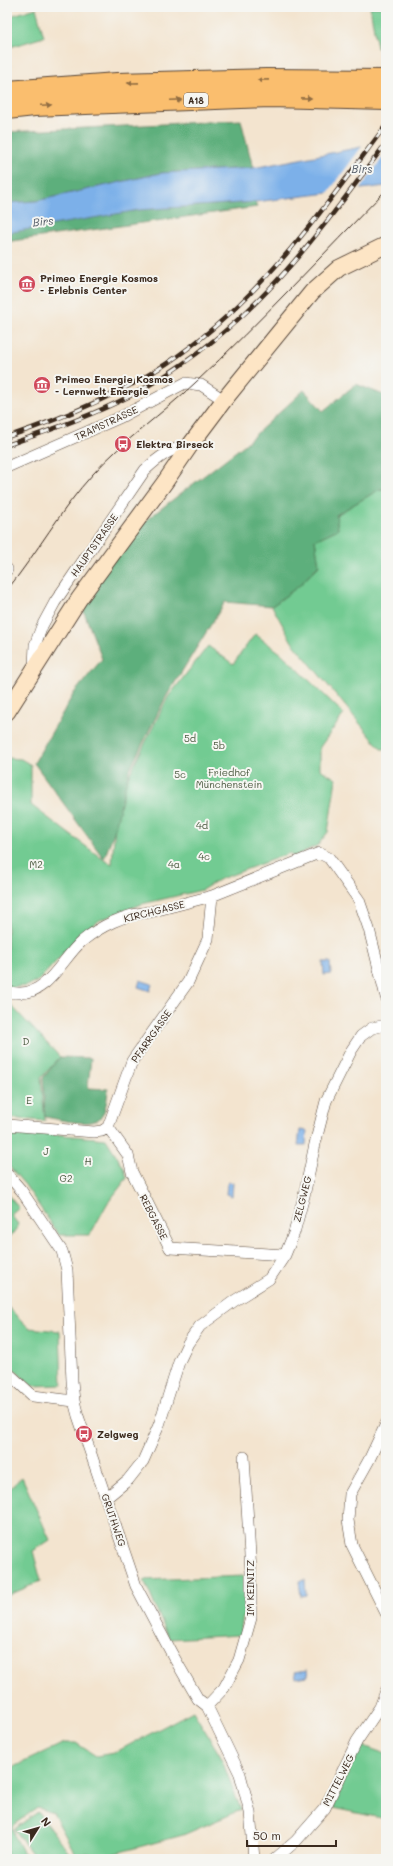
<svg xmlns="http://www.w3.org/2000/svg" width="393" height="1866" viewBox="0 0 393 1866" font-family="Mali,sans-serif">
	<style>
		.green { fill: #72cb92; stroke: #567a58 }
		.forest { fill: #5daf7c; stroke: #4c6c4d }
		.water { fill: #7bb0e9; stroke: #5b6d84 }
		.pier { fill: #f3e4cf }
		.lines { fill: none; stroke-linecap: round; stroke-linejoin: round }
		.minor-casing { stroke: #574639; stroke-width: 12 }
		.secondary-casing { stroke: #574639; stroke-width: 18 }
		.motorway-casing { stroke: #574639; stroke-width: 22 }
		.minor { stroke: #fff; stroke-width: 11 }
		.secondary { stroke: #fde5c5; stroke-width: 16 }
		.motorway { stroke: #fabe6e; stroke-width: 20 }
		.tram { stroke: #3b2a1e; stroke-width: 1 }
		.rail-casing { stroke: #3b2a1e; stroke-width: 4.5 }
		.rail { stroke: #f6f6f2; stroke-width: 3; stroke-dasharray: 9; stroke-linecap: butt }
		.oneway { fill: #916d42 }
		.labels { text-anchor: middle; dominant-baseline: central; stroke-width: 4; stroke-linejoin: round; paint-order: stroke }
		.shield { fill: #f6f6f2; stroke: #73675e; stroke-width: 1 }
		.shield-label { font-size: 9px; font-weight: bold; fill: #3b2a1e }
		.poi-label { font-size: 10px; font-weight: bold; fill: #3b2a1e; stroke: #f6f6f2; text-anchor: start }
		.street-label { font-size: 10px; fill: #3b2a1e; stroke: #f6f6f2 }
		.park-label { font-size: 10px; fill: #4c5a41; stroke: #f6f6f2 }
		.water-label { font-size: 11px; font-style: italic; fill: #515965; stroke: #f6f6f2 }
	</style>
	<rect width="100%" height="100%" fill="#f6f6f2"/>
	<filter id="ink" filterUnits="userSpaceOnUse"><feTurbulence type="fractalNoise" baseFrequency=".025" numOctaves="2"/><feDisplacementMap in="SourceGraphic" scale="8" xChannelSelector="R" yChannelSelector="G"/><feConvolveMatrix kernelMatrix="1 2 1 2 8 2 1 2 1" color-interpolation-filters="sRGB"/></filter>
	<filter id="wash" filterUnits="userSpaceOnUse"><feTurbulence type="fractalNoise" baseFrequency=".012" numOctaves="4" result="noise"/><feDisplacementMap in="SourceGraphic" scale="16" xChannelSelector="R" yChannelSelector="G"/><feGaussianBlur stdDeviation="0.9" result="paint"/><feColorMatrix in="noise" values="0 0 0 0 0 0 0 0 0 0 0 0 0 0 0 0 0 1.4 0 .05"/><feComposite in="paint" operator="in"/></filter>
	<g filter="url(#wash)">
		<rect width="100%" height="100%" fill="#f3e4cf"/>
		<path class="green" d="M370,7H386V51L377,48Z
			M36,8L44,37L7,48V17Z
			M380,489L386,490V749H381L292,642L272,606L300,585L319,566L315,540L338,529L336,515Z
			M255,634L282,654L344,714L320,747V769L336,779L328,832L318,845L293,857L290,853L218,880L202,890L142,904L100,920L84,932L38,981L27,986L9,988L7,987V758L21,759L31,765V805L104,860L112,864L117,799L168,697L208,646L233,664Z
			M7,1001L60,1057L41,1078L45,1121L7,1118Z
			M7,1130L106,1139L124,1168L127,1178L107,1204L90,1235H59L25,1185L7,1164Z
			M7,1194L19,1208L11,1215L19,1225L7,1241Z
			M7,1306L29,1328L60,1331L62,1385L32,1386L8,1364Z
			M22,1477L50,1540L33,1551L41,1581L7,1596V1491Z
			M244,1576V1610L240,1635L169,1639L144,1580Z
			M193,1711L220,1755L241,1810L183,1835L98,1858L88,1853L76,1855L53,1813L37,1808L12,1826L14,1835L27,1859H7V1770L64,1743H76L96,1756L114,1753Z
			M361,1745L386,1754V1819L333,1808Z
			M38,1812L69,1853L61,1859H36L14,1829Z"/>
		<path class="forest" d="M241,120L253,168L161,173L36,201L7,203V132Z
			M255,202L257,207L12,241L7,243V233L11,231L136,210Z
			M356,384L386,396V490L380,489L336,515L338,529L315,540L319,565L300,585L272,606L225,602L166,697L129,771L114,832L104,859L34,763L74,693L102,659L79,599L124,537L244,445L304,390L323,411Z
			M60,1057L91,1058L88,1088L108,1089V1091C107,1099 106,1109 102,1116C92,1129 59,1119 45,1117L43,1078Z"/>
		<path class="water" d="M377,144H386V186L255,202L139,210L7,233V203L36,201L161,173L253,168Z
			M323,962H330L331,974L324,975Z
			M140,980L152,984L150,991L138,987Z
			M300,1130L307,1131L306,1145H298Z
			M229,1182L233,1183L232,1196L226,1194L227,1184Z
			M305,1580L306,1595L301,1596L299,1581Z
			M307,1670L308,1676L296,1678L295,1672Z"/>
		<path class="pier" d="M377,142H386V153L358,192L325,197L363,145Z"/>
	</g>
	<g filter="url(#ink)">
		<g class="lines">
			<defs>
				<path id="minor" d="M7,467L121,417L185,383L201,385L224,400
					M7,569V570
					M34,667L35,645L42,626L55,602L145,470C160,456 170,449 191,444
					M7,991C11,993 15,993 19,993C48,994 62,959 81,942C100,926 125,914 150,912L212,896L319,853L329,858L359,900L369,929L386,997
					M7,1125L94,1132L102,1131L108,1127L132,1061L188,982L208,939L212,896
					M108,1127L128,1155L132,1172L170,1248L285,1255
					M7,1174L21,1190L62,1251L67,1270L72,1381L74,1401L78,1416L136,1586L172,1654L198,1699L207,1706L240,1774L250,1812L254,1859
					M7,1372L33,1396L74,1401
					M386,1424L369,1460L350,1494L348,1520L352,1545L386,1613
					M106,1498L128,1480L143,1461L159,1425L179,1362L188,1343L200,1326L234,1301L269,1279L285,1255L294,1233L304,1196L315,1144L326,1101L351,1051L361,1036L372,1028L386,1025
					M207,1706L224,1688L239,1660L251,1618V1572L244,1457
					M275,1859L296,1841L325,1808L357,1741L380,1707L386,1691"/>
				<path id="secondary" d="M7,712L79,599L165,482L191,444L224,400L312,292L339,268L386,245"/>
				<path id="motorway" d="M7,91L117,83L266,79L386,80
					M7,109L34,106L270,97L386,100"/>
			</defs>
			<use href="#minor" class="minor-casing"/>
			<use href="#secondary" class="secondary-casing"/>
			<use href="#motorway" class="motorway-casing"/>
			<use href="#minor" class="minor"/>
			<use href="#secondary" class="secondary"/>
			<use href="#motorway" class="motorway"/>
			<path class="tram" d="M7,590C37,553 61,509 93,474C124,440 162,414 195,383C261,321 323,254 386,190"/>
			<defs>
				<path id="rail" d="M7,437C63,418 117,396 166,364C258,303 321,212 386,125
					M7,445C49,431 91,416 130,396C247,334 310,245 386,143"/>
			</defs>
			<use href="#rail" class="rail-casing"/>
			<use href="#rail" class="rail"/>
		</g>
		<defs><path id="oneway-solid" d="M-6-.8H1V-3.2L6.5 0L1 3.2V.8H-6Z"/></defs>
		<g class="oneway">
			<use href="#oneway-solid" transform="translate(263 80) rotate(179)"/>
			<use href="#oneway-solid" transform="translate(133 83) rotate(179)"/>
			<use href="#oneway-solid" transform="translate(306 98) rotate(1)"/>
			<use href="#oneway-solid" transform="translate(176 100) rotate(-2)"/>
			<use href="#oneway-solid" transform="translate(46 105) rotate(-2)"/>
		</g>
	</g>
	<defs>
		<symbol id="museum-disc" viewBox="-11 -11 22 22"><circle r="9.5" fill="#d1495b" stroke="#f6f6f2"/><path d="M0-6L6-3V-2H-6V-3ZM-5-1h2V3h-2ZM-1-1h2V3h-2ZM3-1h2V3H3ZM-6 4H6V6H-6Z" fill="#fff"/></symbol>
		<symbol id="bus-disc" viewBox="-11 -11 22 22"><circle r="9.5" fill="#d1495b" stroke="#f6f6f2"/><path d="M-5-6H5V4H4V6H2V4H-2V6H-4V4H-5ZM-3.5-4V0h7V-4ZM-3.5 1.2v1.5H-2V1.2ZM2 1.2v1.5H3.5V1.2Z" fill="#fff"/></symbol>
	</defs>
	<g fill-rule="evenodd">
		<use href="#museum-disc" x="17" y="274" width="20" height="20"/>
		<use href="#museum-disc" x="32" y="375" width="20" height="20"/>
		<use href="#bus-disc" x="113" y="434" width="20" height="20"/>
		<use href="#bus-disc" x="74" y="1424" width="20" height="20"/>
	</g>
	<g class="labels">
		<rect class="shield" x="184" y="93" width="24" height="14" rx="3"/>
		<g class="shield-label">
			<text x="196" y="100">A18</text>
		</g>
		<g class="poi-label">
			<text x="40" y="278">Primeo Energie Kosmos<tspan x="40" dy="12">- Erlebnis Center</tspan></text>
			<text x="55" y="379">Primeo Energie Kosmos<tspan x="55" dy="12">- Lernwelt Energie</tspan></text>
			<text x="136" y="444">Elektra Birseck</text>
			<text x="97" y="1434">Zelgweg</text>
		</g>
		<g class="street-label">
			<text transform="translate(106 423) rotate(-25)">TRAMSTRASSE</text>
			<text transform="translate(94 545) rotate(-55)">HAUPTSTRASSE</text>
			<text transform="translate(154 911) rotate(-14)">KIRCHGASSE</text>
			<text transform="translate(151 1036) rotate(-55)">PFARRGASSE</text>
			<text transform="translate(302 1199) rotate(-76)">ZELGWEG</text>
			<text transform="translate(154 1217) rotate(63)">REBGASSE</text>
			<text transform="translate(114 1520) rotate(71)">GRUTHWEG</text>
			<text transform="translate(250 1588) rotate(-90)">IM KEINITZ</text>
			<text transform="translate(338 1780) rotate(-63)">MITTELWEG</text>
		</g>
		<g class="park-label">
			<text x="190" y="738">5d</text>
			<text x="219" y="745">5b</text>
			<text x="229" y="772">Friedhof<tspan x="229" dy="12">Münchenstein</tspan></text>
			<text x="180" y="774">5c</text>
			<text x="202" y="825">4d</text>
			<text x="204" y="856">4c</text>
			<text x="36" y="864">M2</text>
			<text x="174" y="864">4a</text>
			<text x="26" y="1041">D</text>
			<text x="29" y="1100">E</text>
			<text x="46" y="1151">J</text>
			<text x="88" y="1161">H</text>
			<text x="66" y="1178">G2</text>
		</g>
		<g class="water-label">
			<text x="362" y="168">Birs</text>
			<text transform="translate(43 221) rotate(-5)">Birs</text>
		</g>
	</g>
	<rect width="393" height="1866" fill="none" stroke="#f6f6f2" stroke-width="24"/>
	<g transform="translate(38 1828) rotate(53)" stroke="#f6f6f2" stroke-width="3" paint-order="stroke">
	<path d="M0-3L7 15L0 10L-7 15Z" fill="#3b2a1e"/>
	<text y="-6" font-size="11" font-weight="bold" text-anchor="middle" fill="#3b2a1e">N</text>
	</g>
	<path d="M247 1840v6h89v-6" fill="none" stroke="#3b2a1e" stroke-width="2"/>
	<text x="253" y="1840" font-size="12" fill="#3b2a1e" stroke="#f6f6f2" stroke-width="3" paint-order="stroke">50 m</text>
</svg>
